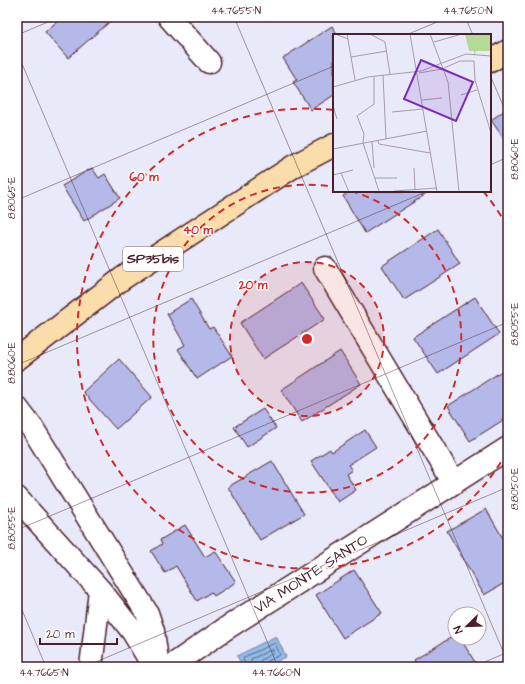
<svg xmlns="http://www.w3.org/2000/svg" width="525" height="684" viewBox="0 0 525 684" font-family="'Architects Daughter',sans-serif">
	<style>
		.water { fill: #90bdea; stroke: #747e9e }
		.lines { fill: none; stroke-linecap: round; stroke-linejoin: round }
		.shore { stroke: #665e77; stroke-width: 1 }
		.building { fill: #b5b9ea; stroke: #4a1f2b }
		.street-casing { stroke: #4a1f2b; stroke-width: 25 }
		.secondary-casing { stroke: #4a1f2b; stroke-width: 25 }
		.primary-casing { stroke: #4a1f2b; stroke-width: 25 }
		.street { stroke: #fff; stroke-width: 22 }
		.secondary { stroke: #fff; stroke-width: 22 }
		.primary { stroke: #fbddab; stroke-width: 22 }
		.ticks { fill: none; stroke: #4a1f2b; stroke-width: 1; stroke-opacity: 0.45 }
		.ring { fill: none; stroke: #d62828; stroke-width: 2; stroke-dasharray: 7 5 }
		.labels { text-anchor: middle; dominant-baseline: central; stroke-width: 3; stroke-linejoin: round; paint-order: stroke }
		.shield { fill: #fff; stroke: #80626b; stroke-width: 1 }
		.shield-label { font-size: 14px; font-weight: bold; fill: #4a1f2b }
		.street-label { font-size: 15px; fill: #4a1f2b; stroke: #fff }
		.inset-road { fill: none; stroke: #a999a7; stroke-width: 1 }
		.view { fill: #7b2cbf; fill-opacity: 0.15; stroke: #7b2cbf; stroke-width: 2 }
		.inset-edge { fill: none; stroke: #4a1f2b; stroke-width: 2 }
		.centre { fill: #d62828; stroke: #fff; stroke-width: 2 }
		.ring-label { font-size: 12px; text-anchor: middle; font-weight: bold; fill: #d62828; stroke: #fff; stroke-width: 3; stroke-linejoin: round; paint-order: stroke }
		.neatline { fill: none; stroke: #4a1f2b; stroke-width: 1.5 }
		.ticks-label { font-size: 10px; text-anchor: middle; fill: #4a1f2b }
	</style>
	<rect width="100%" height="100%" fill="#e9eaf9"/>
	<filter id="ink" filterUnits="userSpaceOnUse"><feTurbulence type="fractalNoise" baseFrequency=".025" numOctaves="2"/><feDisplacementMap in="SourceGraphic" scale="8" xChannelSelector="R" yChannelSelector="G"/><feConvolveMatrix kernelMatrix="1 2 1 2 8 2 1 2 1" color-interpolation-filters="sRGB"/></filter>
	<g filter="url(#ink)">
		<path class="water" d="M276,636L286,657L265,667H243L237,656Z"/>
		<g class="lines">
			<path class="shore" d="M246,667L243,659L244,657L275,643L280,655L266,662L264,667
				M251,667V659L273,649V653L261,660L259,667"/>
		</g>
		<path class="building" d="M62,17H115L68,58L45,32Z
			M332,26L338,35H334V95L311,110L293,82L297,80L283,58Z
			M508,108V137L504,139L491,120Z
			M92,168L99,178L105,174L120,198L84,221L62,186Z
			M351,191H427L428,193L365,233L343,196Z
			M438,229L460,264L404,300L382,266Z
			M301,283L325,319L263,359L240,323Z
			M475,297L499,334L438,374L413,337Z
			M191,299L209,329L213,327L232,356L197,379L178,349L185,345L167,314Z
			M340,351L361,384L302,422L281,390Z
			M119,359L152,397L116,429L83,392Z
			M508,367V417L470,441L448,406Z
			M263,409L276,428L247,447L234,427Z
			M365,430L376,447L348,465L352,470L346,474L356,490L338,502L311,461L330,449L332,452Z
			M272,461L304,514L260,540L228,487Z
			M486,509L508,547V581L484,595L447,531Z
			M185,525L205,557L215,551L236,582L214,596L211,592L197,601L176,566L165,573L151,551L162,544L160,540Z
			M354,570L382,613L343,638L316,595Z
			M455,635V638H460L478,667H418L414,660Z"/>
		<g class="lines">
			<defs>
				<path id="street" d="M169,17L209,62
					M325,268L454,483
					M17,408L33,429L147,613L153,631L158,667
					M170,667L225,629L508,448"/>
				<path id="secondary" d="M17,498L100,590L133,632L154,667
					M91,667L100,590"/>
				<path id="primary" d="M490,61L508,51
					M17,359L123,278L294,166L334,145"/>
			</defs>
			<use href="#street" class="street-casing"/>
			<use href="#secondary" class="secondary-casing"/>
			<use href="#primary" class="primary-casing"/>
			<use href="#street" class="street"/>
			<use href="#secondary" class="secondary"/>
			<use href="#primary" class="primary"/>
		</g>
	</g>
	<path class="ticks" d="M234,17L508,663M465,17L473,35M17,35L60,17M406,35L449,17M17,52L278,667M490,75L508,117M490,165L508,157M17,200L334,66M17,365L428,191M17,530L508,322M17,598L46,667M84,667L508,487M473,667L508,652"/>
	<circle cx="307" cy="339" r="77" fill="#d62828" fill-opacity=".12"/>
	<g class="ring">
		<circle cx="307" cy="339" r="77"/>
		<path d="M351 191A154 154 0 1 1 334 187"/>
		<path d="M507 452A230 230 0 1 1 333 110M483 191A230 230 0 0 1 507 226"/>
	</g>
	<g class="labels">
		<rect class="shield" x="123" y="247" width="60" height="24" rx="3"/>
		<g class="shield-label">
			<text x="153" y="259">SP35bis</text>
		</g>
		<g class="street-label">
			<text transform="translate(311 574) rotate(-33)">VIA MONTE SANTO</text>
		</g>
	</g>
	<g transform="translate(333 34)">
		<rect width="158" height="158" fill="#e9eaf9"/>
		<path d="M132,0H158V17H143L141,22V17H136Z" fill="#b4da95"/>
		<path class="inset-road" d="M2,0L15,5M14,0L22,46M37,0L52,8L57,40M77,0L104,158M97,0L115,48L126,158M101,8L129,0M18,23L54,17M86,39L109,35L127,27H141L142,46L158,99M50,41L53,105M0,53L35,43L88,37L133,20L158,22M128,61L144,56M89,66L109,64M0,72L4,85M59,78L90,75M45,107L46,110L97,119M39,108L41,134M30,109L31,100L24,82L41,70V43M30,109L46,157M0,115L94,97M81,134L82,155M8,139L16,158M0,141L20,136M42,144H64M61,157L104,154"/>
		<path class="view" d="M88,26L140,48L123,87L71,65Z"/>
		<rect width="158" height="158" class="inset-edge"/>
	</g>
	<circle cx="307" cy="339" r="6" class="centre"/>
	<g class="ring-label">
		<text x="144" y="181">60 m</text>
		<text x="198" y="234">40 m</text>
		<text x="253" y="289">20 m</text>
	</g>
	<rect width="525" height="684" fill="none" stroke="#fff" stroke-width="44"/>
	<g transform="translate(467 626) rotate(247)"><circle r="19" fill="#ffffff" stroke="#b7a5aa"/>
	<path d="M0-3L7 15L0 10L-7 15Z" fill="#4a1f2b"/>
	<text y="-6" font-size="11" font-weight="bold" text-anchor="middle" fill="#4a1f2b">N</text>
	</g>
	<path d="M40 638v6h77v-6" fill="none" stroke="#4a1f2b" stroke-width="2"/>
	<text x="46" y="638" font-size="12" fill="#4a1f2b" stroke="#ffffff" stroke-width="3" paint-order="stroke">20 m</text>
	<rect x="22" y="22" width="481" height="640" class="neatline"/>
	<g class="ticks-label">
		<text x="236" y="14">44.7655°N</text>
		<text x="468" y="14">44.7650°N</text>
		<text transform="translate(514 159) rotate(-90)" y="4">8.8060°E</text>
		<text transform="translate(11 198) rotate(-90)" y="4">8.8065°E</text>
		<text transform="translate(514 324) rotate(-90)" y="4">8.8055°E</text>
		<text transform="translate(11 363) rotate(-90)" y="4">8.8060°E</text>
		<text transform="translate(514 489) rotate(-90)" y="4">8.8050°E</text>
		<text transform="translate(11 528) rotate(-90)" y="4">8.8055°E</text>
		<text x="44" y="676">44.7665°N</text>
		<text x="276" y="676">44.7660°N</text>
	</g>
</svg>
